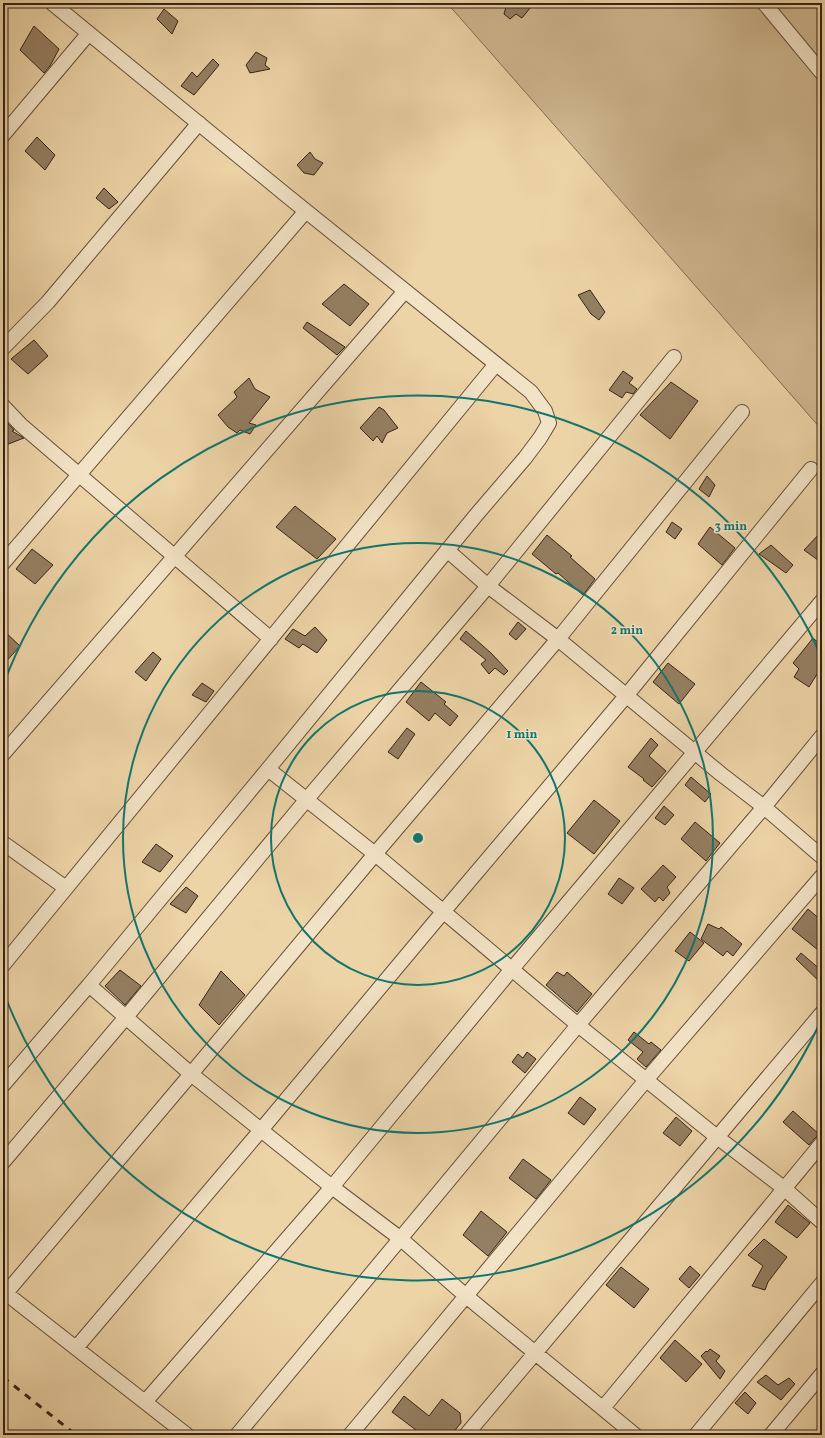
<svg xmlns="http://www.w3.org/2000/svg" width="825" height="1438" viewBox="0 0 825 1438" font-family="Vollkorn,serif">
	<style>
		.green { fill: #ceb68f; stroke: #826c53 }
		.building { fill: #957f62; stroke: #362317 }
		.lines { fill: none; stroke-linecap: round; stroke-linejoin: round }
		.minor-casing { stroke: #644f3b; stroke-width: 16 }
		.minor { stroke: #f3e3c6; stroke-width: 14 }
		.rail { stroke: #362317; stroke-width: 3; stroke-dasharray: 7 7; stroke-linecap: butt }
		.ring { fill: none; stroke: #0f766e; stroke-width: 2 }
		.centre { fill: #0f766e; stroke: #f3e3c6; stroke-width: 2 }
		.ring-label { font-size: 12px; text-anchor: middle; font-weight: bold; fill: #0f766e; stroke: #f3e3c6; stroke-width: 3; stroke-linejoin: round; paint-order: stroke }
	</style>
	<rect width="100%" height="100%" fill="#edd4a7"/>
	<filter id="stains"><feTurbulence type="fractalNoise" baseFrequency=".005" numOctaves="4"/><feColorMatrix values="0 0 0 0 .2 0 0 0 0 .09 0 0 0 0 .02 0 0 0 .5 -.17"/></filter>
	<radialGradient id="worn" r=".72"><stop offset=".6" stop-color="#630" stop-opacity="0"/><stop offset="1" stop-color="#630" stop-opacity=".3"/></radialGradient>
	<path class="green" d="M447,3H822V430Z"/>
	<path class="building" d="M507,3H534L522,18L516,14L510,19L504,14Z
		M164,9L178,21L172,34L157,19Z
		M34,26L59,49L50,66L44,73L20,50Z
		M256,52L267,58L265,65L270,69L250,73L246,65Z
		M213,59L219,65L194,95L181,86L192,72L197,77Z
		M37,137L55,155L45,170L25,151Z
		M310,152L315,159L323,163L314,175L304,173L297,165Z
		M104,188L118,202L109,209L96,198Z
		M344,284L369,304L350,326L322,304Z
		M590,290L605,312L599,320L591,314L578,295Z
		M307,322L345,347L337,355L303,328Z
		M34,340L48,356L28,374L11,359Z
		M623,371L633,378L629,383L637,389L633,394L626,392L622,398L609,390Z
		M249,378L255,389L270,397L249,423L256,425L250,434L240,430L237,433L228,427L218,415L237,397L234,392Z
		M671,382L698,401L670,439L640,415Z
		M379,407L384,410L398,428L387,433L382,443L377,436L373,441L360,428Z
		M3,418L14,430L12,431L24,438L3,446Z
		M707,476L715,485L709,497L699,489Z
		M295,506L336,539L317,559L276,527Z
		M672,522L682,529L675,539L666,532Z
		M710,527L735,548L722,565L698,544Z
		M822,531V563L804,550Z
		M547,535L572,556L570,557L595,579L583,595L558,573L556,574L532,554Z
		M771,545L793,565L786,573L759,554Z
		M32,549L53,565L35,584L16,569Z
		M518,622L526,629L516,640L509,634Z
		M315,627L327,640L317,653L303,644L299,648L285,639L293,629L305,636Z
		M3,630L20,646L3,665Z
		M466,631L491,653L508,671L504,675L495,668L489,674L481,664L486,660L460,639Z
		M813,638L822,646V666L809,687L794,677L799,669L793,663Z
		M153,652L161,659L146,681L135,672Z
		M668,663L695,684L679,704L653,682Z
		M421,682L446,702L444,704L458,716L450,726L435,713L429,721L406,702Z
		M202,683L214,691L206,702L192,695Z
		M407,728L415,734L398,759L388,752Z
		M651,738L658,745L649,756L666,771L652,787L643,780L644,779L628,767Z
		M691,777L711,794L705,802L685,785Z
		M594,800L620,821L594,854L567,833Z
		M664,806L674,815L665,825L655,818Z
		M695,822L720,843L706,861L681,839Z
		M156,844L173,856L160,872L142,862Z
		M663,865L676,877L667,887L670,893L663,901L659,897L655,902L641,889Z
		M619,878L634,888L622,904L608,894Z
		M186,887L198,896L186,913L170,904Z
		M808,909L822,921V945L818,950L792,929Z
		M708,924L719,929L721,927L742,944L733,956L727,951L723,956L701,939Z
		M690,932L704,943L689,961L675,951Z
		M801,953L822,971V984L796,959Z
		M120,970L141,986L125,1005L105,986Z
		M221,971L245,995L219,1025L199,1005Z
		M557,972L564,976L567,972L592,994L577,1012L546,985Z
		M634,1032L649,1044L651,1042L661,1050L646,1067L637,1059L643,1052L628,1040Z
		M527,1052L536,1059L525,1073L512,1062L518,1054L523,1058Z
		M580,1097L596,1109L584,1125L568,1113Z
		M793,1111L820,1135L816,1137L809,1145L783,1122Z
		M676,1117L692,1131L680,1146L663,1133Z
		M523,1159L551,1180L536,1199L509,1178Z
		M788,1205L810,1223L797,1238L775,1222Z
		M481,1211L507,1232L488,1256L463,1235Z
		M764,1239L787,1257L768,1282L765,1290L752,1286L763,1266L748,1255Z
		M690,1266L700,1275L689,1288L679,1279Z
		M621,1267L649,1289L634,1308L606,1285Z
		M675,1340L702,1364L686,1382L660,1358Z
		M710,1349L720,1356L716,1361L725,1371L720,1379L701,1356L706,1351L707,1352Z
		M766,1375L778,1385L789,1378L795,1384L781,1400L757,1382Z
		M745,1392L756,1403L748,1414L735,1403Z
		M404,1396L429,1416L442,1399L460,1413L461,1423L451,1435H412L416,1430L392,1412Z"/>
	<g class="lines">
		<defs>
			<path id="minor" d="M52,3L286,195L531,392L545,411L549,423L540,438L525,458L477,514L268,769L89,985L191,1074L332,1187L401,1239L466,1296L635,1435
				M764,3L822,73
				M3,135L89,33
				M3,348L48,302L199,123
				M3,406L21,425L271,639
				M447,550L488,586L558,639L721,774L764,807L822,857
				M3,563L306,211
				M3,754L405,291
				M268,769L375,854L578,1025L717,1137L785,1189L822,1222
				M3,843L66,888
				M3,965L496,364
				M3,1085L89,985
				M3,1162L126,1017L307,799L488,586L674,357
				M3,1291L187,1435
				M6,1293L191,1074L375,854L558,639L742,412
				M76,1348L261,1130L443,912L626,696L811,469
				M145,1402L332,1187L512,969L822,601
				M603,1408L822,1143
				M237,1435L578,1025L764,807L822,736
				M350,1435L646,1080L822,876
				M466,1435L822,1013
				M696,1435L822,1283
				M771,1435L822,1374"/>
		</defs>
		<use href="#minor" class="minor-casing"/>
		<use href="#minor" class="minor"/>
		<path class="rail" d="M3,1377L76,1435"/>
	</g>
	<g class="ring">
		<circle cx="418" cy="838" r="147"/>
		<circle cx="418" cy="838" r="295"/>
		<path d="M822 1018A442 442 0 0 1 4 993M4 683A442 442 0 0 1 822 658"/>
	</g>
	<circle cx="418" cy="838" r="6" class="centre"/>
	<g class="ring-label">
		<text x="731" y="530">3 min</text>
		<text x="627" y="634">2 min</text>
		<text x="522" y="738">1 min</text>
	</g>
	<rect width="825" height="1438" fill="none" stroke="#edd4a7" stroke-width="16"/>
	<rect x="4" y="4" width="817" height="1430" fill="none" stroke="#362317" stroke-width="2"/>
	<rect x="8" y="8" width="809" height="1422" fill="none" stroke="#362317"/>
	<rect width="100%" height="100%" filter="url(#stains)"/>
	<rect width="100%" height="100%" fill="url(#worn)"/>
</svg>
